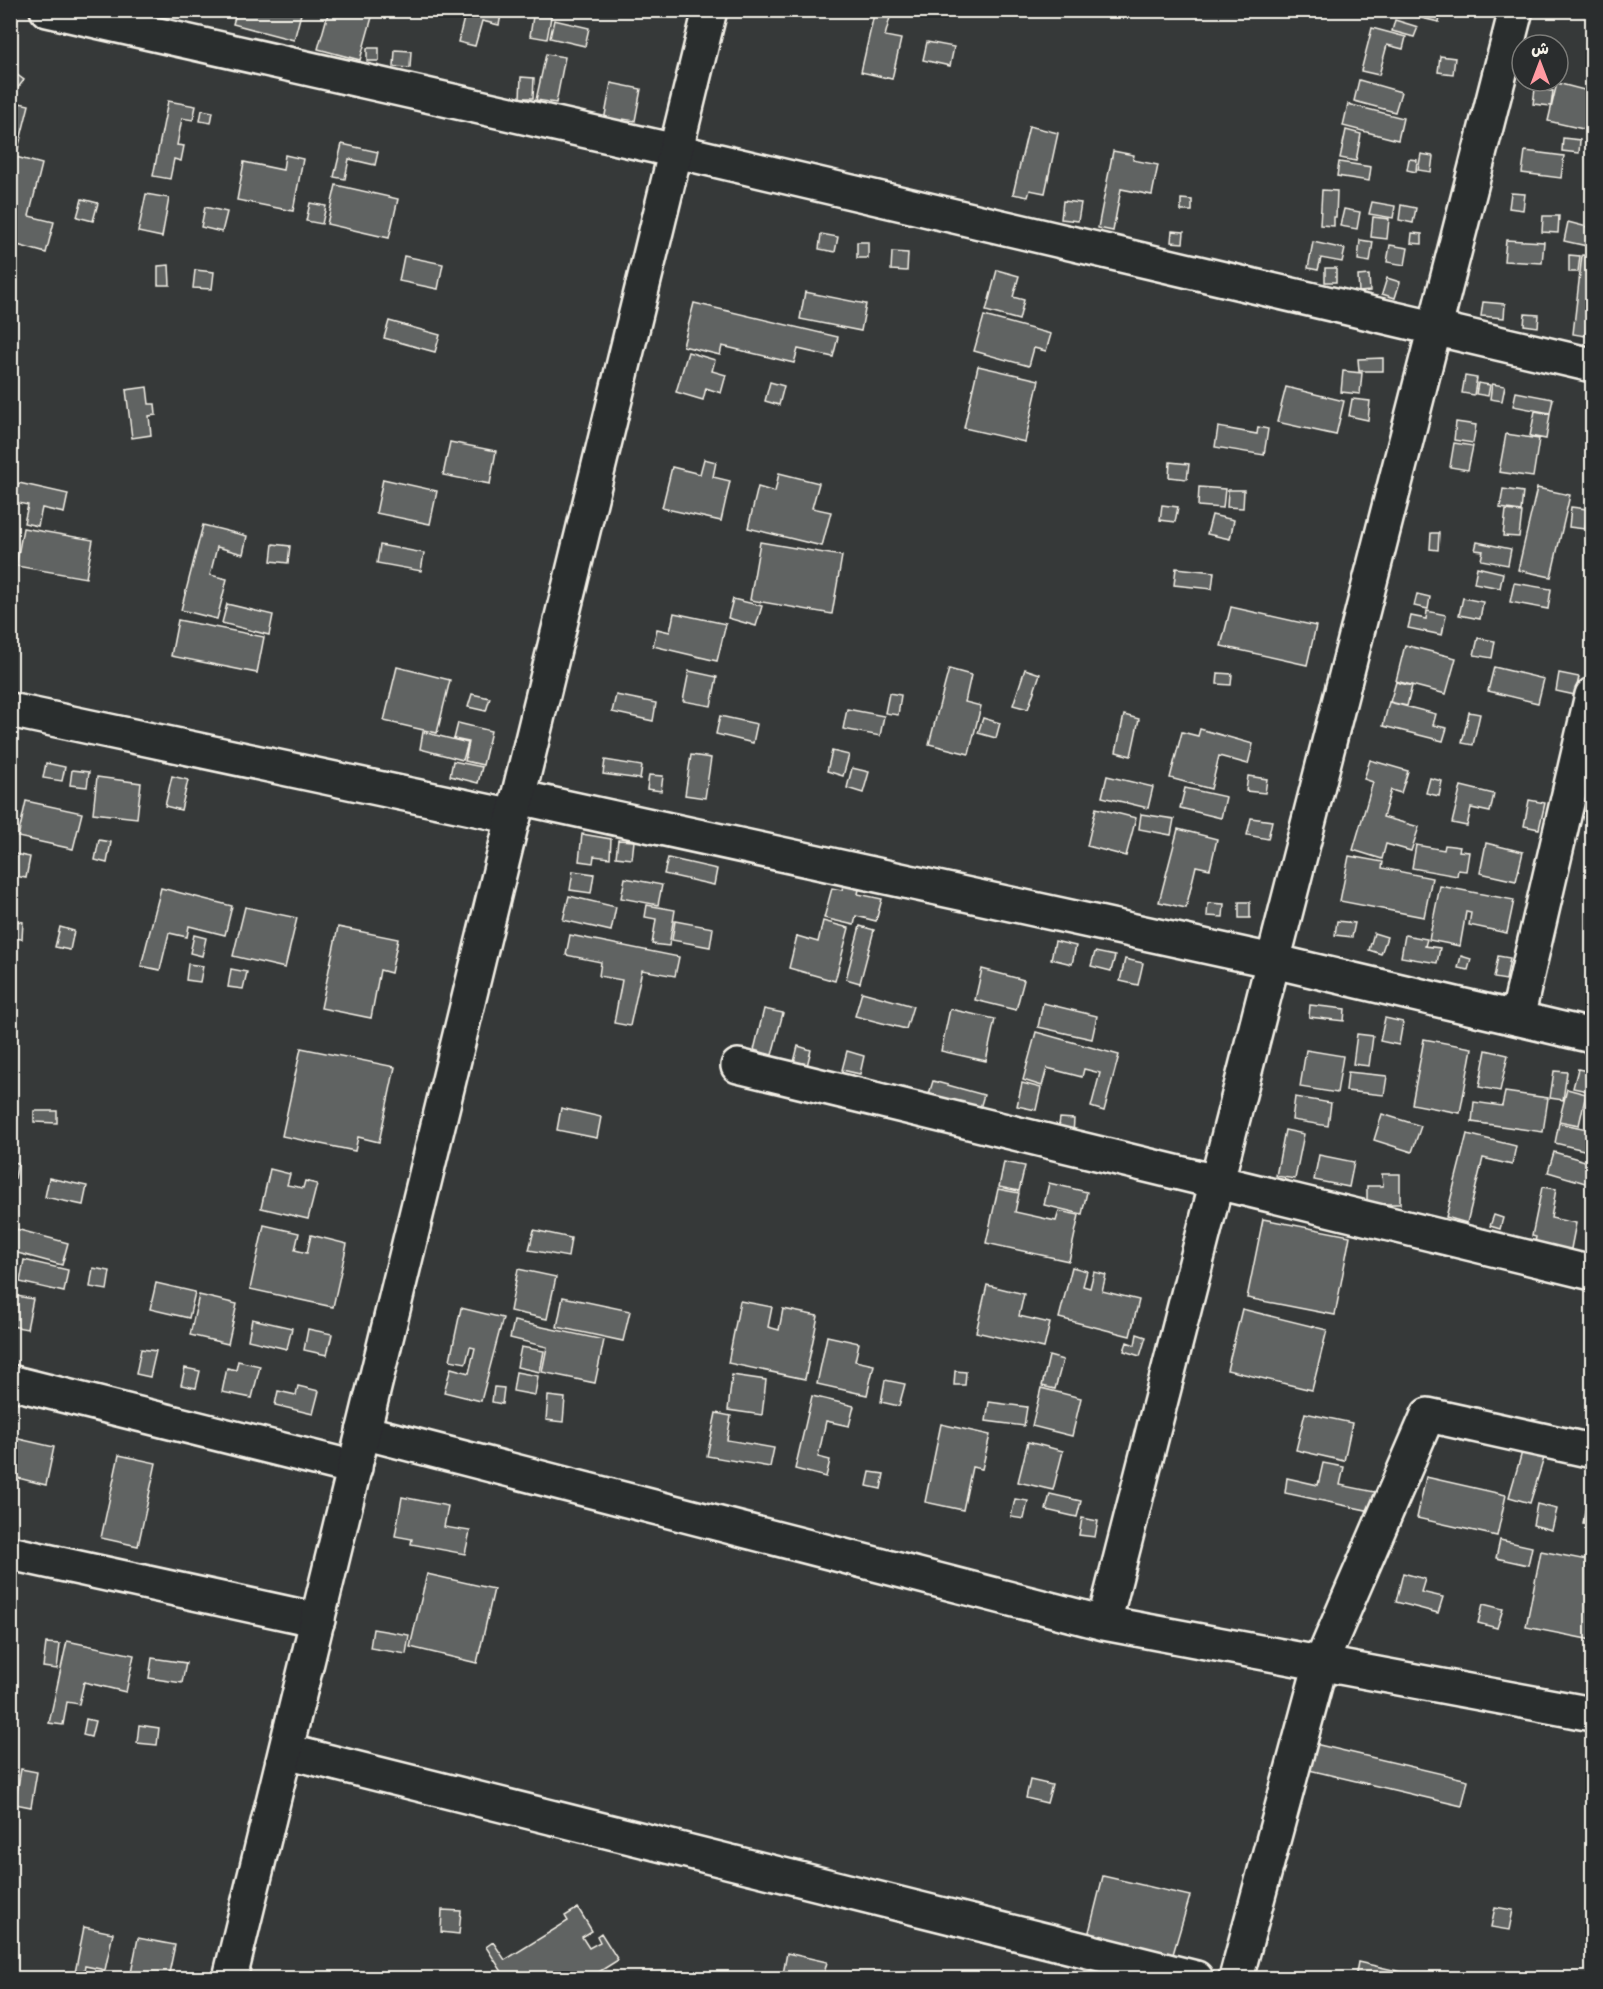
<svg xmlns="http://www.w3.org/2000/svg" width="1603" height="1989" viewBox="0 0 1603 1989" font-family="Pangolin,'Playpen Sans Arabic',sans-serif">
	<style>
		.building { fill: #616362; stroke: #f4f1e8; stroke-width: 1.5 }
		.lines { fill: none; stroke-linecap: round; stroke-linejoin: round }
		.minor-casing { stroke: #f4f1e8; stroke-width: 38 }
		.tertiary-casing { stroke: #f4f1e8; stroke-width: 38 }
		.minor { stroke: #2a2d2e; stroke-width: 33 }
		.tertiary { stroke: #2a2d2e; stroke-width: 33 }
	</style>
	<rect width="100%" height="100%" fill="#363939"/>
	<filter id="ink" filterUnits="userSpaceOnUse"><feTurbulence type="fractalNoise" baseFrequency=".0167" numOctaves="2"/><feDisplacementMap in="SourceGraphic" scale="12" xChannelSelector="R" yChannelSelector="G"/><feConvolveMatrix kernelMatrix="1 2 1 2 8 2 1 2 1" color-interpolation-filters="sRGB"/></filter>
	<g filter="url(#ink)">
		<path class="building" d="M237,10H302L294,40L233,24Z
			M329,10H374L360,60L318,49Z
			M466,10H502L499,25L482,21L475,46L458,42Z
			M534,10L552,12L547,39L530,36Z
			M875,10H892L885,36L901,39L892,79L861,72Z
			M1387,10H1442L1439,22Z
			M554,20L589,28L585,46L550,38Z
			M1395,20L1418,27L1414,37L1392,31Z
			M1372,28L1406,37L1403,49L1387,45L1379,75L1361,71Z
			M927,42L954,47L950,66L923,60Z
			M367,48H379V61H367Z
			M395,50L411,51L410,68L394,67Z
			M546,54L565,57L556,103L536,100Z
			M1440,56L1455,58L1453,74L1438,72Z
			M16,74L24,80L10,98V80Z
			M521,77L534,78L533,98H520Z
			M1359,80L1401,92L1395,112L1354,101Z
			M611,83L641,89L635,121L623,119L621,130L603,126Z
			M1557,83L1592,92V131L1548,121Z
			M1535,89L1553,91L1551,106L1533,104Z
			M10,101L29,105L18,149L10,148Z
			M168,101L196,106L193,120L182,118L177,145L184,146L181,161L174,159L170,179L153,176Z
			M1348,104L1403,118L1398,140L1343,126Z
			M202,110L213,112L211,123L200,121Z
			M1029,126L1058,133L1045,193L1030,190L1028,197L1013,194Z
			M1346,130L1361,134L1356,161L1340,158Z
			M1563,138L1580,140L1579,153L1562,151Z
			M342,144L378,152L375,165L349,159L345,179L334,177Z
			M1113,151L1134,155L1133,160L1158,165L1152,195L1121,189L1113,231L1098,228Z
			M1525,151L1564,156L1561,178L1522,173Z
			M1421,154L1433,156L1431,172L1418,170Z
			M285,155L303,159L293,211L237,200L244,162L283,170Z
			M16,157L42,164L29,216L54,222L46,253L10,243V178Z
			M1409,159L1417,160L1416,172L1407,170Z
			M1339,162L1371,167L1369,181L1337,176Z
			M336,185L398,199L389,238L327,224Z
			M1322,190L1337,191L1336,217H1334V226L1320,225Z
			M1511,193L1525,194L1523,210L1509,208Z
			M146,194L169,198L162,237L138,232Z
			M82,199L98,203L93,221L77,217Z
			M1181,199L1192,200V211H1181Z
			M1063,201L1081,203L1078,221L1061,219Z
			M1372,202L1395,206L1393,218L1369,214Z
			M310,203L326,206L322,224L306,221Z
			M1401,205L1416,208L1413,223L1399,220Z
			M205,207L227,212L222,232L201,227Z
			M1344,209L1360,212L1357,229L1340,226Z
			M1543,216H1559L1558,233L1542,232Z
			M1373,217L1389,219L1387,239L1371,237Z
			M1568,222L1591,228L1587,246L1564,241Z
			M1172,231L1184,232L1183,243L1171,242Z
			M1412,233L1422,234V244L1411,243Z
			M821,234L838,237L835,252L819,249Z
			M1360,240L1373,242L1370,262L1358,260Z
			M1506,240L1544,242L1542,263L1504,261Z
			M857,242H868V258H857Z
			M1313,242L1345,249L1342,262L1321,258L1318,270L1308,268Z
			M1390,245L1408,248L1405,265L1387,262Z
			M892,252L908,253L907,271L891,270Z
			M1569,255L1580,256L1578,272H1569Z
			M1582,255L1592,256V321L1587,322L1585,336L1573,334Z
			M404,256L443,264L438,289L399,281Z
			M169,265L170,285H158V266Z
			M1325,268H1336V282H1325Z
			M195,270L214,272L212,289L193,288Z
			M997,270L1019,276L1013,297L1024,300L1019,320L986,311Z
			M1369,275L1370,291L1359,292L1358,276Z
			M1387,278L1400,282L1395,298L1382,294Z
			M805,292L866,304L861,331L800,319Z
			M1483,302L1505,304L1504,318L1481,316Z
			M694,303L838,337L833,357L798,349L794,363L722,346L720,355L683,346Z
			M1525,314L1539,315L1538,327L1524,325Z
			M984,316L1051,334L1046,351L1034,348L1029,366L974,351Z
			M389,321L440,335L435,352L384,338Z
			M688,352L715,360L712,371L726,375L721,393L706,388L703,400L676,392Z
			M1383,358V371H1359L1358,359Z
			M978,366L1039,380L1025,442L964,428Z
			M1343,371L1362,373L1360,394L1341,392Z
			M1465,376L1477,378L1474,395L1462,393Z
			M770,382L784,386L779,405L765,401Z
			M1478,383L1490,385L1488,396L1476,394Z
			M1492,384L1505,386L1502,401L1490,399Z
			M147,387L149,404H155L156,415L149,416L151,435L132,438L126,390Z
			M1286,387L1344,401L1336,435L1277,422Z
			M1516,392L1553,399L1550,413L1513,406Z
			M1352,399L1370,401L1368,420L1349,416Z
			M1535,411L1550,414L1546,439L1530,436Z
			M1456,422L1476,425L1473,443L1454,440Z
			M1218,427L1257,434L1258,427L1268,429L1264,455L1215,447Z
			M1506,434L1539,439L1533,477L1499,472Z
			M450,442L496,451L490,484L443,475Z
			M1454,443L1473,446L1468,470L1450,467Z
			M704,459L716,462L713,477L730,481L721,521L662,508L672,467L700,474Z
			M1170,462L1189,464L1187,479L1169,477Z
			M779,473L819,483L812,508L831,512L822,546L748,528L758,487L775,492Z
			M383,479L437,491L430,524L376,513Z
			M19,483L68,494L64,513L42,508L38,526L24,523L28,505L14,502Z
			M1199,487L1225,489L1223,508L1198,506Z
			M1537,488L1570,495L1551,577L1518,570Z
			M1503,489L1523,492L1521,511L1500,508Z
			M1228,490H1244L1243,508L1227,507Z
			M1162,505L1178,507L1175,522L1160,520Z
			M1571,507L1587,509L1585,529L1569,527Z
			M1506,510L1522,512L1519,537L1503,536Z
			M1212,515L1234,520L1230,539L1207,534Z
			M203,525L247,536L243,554L217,547L210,575L227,579L217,619L181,610Z
			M23,528L93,540L86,578L16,566Z
			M1431,533H1439L1438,550L1430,549Z
			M760,542L842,556L832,614L750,600Z
			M1477,542L1511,549L1508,565L1481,560L1483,551L1475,550Z
			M273,544L290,546L288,563L271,561Z
			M380,545L424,553L421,571L377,563Z
			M1477,567L1503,573L1500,588L1474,583Z
			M1176,568L1214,572L1212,589L1174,585Z
			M1514,583L1551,589L1548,609L1510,602Z
			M1417,594L1430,597L1428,609L1414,606Z
			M1463,598L1483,602L1480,619L1459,615Z
			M733,599L762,606L756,626L728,618Z
			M227,604L273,615L269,635L222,623Z
			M1231,607L1316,626L1307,665L1221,646Z
			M1427,611L1446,615L1442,635L1408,628L1411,616L1426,619Z
			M674,613L726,624L717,661L653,646L657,629L670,632Z
			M178,620L264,637L257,673L171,656Z
			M1478,638L1495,641L1492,658L1474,655Z
			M1405,645L1456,658L1446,694L1396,681Z
			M397,667L450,680L437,733L384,721Z
			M1494,667L1544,679L1538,703L1488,691Z
			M949,669L971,675L965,702L981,706L969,754L929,744Z
			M1025,669L1040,674L1028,709L1013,705Z
			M689,671L717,677L711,706L683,701Z
			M1218,673L1232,674L1231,685L1217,684Z
			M1559,673L1579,677L1575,695L1556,691Z
			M1396,682L1412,686L1407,706L1390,702Z
			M889,693L901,695L898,715L885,713Z
			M472,694L490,698L486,711L468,707Z
			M616,695L656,703L653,721L612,712Z
			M1389,702L1436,714L1433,725L1447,728L1443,741L1383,726Z
			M847,709L884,716L880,736L843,729Z
			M1469,712L1480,714L1473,745L1462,743Z
			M1124,715L1139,719L1131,756L1116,752Z
			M720,716L757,724L753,743L716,734Z
			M983,718L1000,723L996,738L978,733Z
			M458,723L491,731L483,765L465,761L469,742L454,739Z
			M1200,729L1253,744L1248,764L1219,756L1211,789L1170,778L1182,732L1198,736Z
			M423,732L468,743L463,760L420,749Z
			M832,751L849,755L843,776L827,771Z
			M691,755L711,758L705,798L685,795Z
			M605,760L642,766L640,779L603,774Z
			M1370,760L1408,771L1401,793L1391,790L1383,817L1419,827L1411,851L1386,844L1382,859L1353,850L1373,782L1364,779Z
			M453,761L482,767L478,783L450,776Z
			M46,763L65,767L62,781L43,778Z
			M852,768L869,772L863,793L847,788Z
			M72,770L89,772L87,787L70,785Z
			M649,775L663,776L661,791L647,789Z
			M172,776L188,780L181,810L165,806Z
			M1107,776L1153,787L1148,808L1102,797Z
			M1248,776L1267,779L1265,793L1246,791Z
			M97,777L141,783L137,818L93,813Z
			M1430,778L1442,781L1439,796L1426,793Z
			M1461,786L1494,794L1490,812L1471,808L1467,826L1452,823Z
			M1185,788L1226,797L1221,818L1180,808Z
			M1529,800L1545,803L1539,829L1524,826Z
			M26,801L82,813L73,849L18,837Z
			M1096,808L1136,818L1126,856L1087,846Z
			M1141,814L1174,819L1171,835L1139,829Z
			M1251,818L1272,821L1268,839L1247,835Z
			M1178,829L1217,839L1210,869L1196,866L1186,908L1159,902Z
			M582,834L611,839L610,858L594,856L593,863L579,861Z
			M99,840L111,842L107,863L95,860Z
			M618,840L634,841L632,859L616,857Z
			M1486,843L1523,852L1516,881L1480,873Z
			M1416,845L1444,850L1445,845L1460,847L1459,851L1469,852L1466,871L1458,870L1457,876L1412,868Z
			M10,853L30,857L26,878L10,875Z
			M1349,856L1383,862L1382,868L1432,878L1424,917L1340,901Z
			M668,858L717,869L714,885L664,874Z
			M573,871L594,874L591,893L570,890Z
			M625,878L662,885L658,905L621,898Z
			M844,881L860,885L858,894L882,899L876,921L856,916L854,925L824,918L832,888L842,890Z
			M1440,886L1514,900L1507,933L1469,925L1471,913L1466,912L1460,946L1429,940Z
			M161,888L232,906L225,935L189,926L187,937L169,933L160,970L141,966Z
			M569,896L616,907L611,931L563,920Z
			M1239,902H1250V918H1239Z
			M1208,903L1224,904L1223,917L1207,916Z
			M647,905L675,910L669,946L652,944L656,919L645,917Z
			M245,907L297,918L285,968L233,956Z
			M10,920L23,922L22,939L10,938Z
			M675,921L713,928L710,947L672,940Z
			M823,921L849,928L835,981L789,968L797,936L818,942Z
			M1337,921L1355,923L1352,937L1335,935Z
			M860,926L874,930L860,983L846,979Z
			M60,927L74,931L70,950L55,947Z
			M338,927L398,939L391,973L380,970L371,1018L321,1008Z
			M1374,933L1387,937L1381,954L1369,950Z
			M194,935L206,938L202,956L190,953Z
			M570,935L679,957L675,976L642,970L630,1026L614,1023L622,980L599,976L601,962L566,955Z
			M1405,935L1427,939L1425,946L1440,948L1437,963L1401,957Z
			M1055,941L1076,946L1072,964L1051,959Z
			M1095,952L1115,956L1111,971L1091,966Z
			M1461,956L1471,959L1468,970L1458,968Z
			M1498,956L1510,958L1506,980L1494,978Z
			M1125,959L1143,963L1138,985L1120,981Z
			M188,964L203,966L200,982L186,980Z
			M231,969L247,972L243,989L228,987Z
			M982,969L1024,980L1016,1010L975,1000Z
			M862,992L913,1006L906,1029L855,1016Z
			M1043,1003L1097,1016L1092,1039L1038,1027Z
			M1310,1005L1345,1009L1344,1021L1309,1017Z
			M764,1009L783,1013L772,1055L754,1050Z
			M950,1009L995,1019L986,1061L941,1051Z
			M1385,1018L1403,1022L1399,1045L1380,1041Z
			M1036,1032L1119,1055L1104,1111L1091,1107L1100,1073L1084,1069L1082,1077L1047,1068L1042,1086L1023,1080Z
			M1357,1034L1373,1036L1369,1066L1353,1064Z
			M1424,1039L1472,1048L1460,1113L1412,1104Z
			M798,1046L811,1050L807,1066L794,1062Z
			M301,1048L395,1067L379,1142L358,1137L355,1151L282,1136Z
			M1306,1050L1343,1056L1337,1093L1300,1087Z
			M1486,1050L1508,1055L1500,1091L1479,1087Z
			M847,1051L864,1056L860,1074L842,1070Z
			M1578,1069L1592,1072V1092L1573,1088Z
			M1554,1071L1567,1072L1563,1100L1550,1098Z
			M1348,1072L1387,1076L1384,1095L1346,1091Z
			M933,1081L984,1095L980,1108L929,1094Z
			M1022,1083L1041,1088L1036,1110L1017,1106Z
			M1567,1089L1586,1094L1579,1125L1559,1121Z
			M1505,1092L1548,1098L1543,1132L1472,1122L1474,1102L1502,1106Z
			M1295,1097L1331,1103L1328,1126L1292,1120Z
			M561,1108L601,1117L597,1138L557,1130Z
			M34,1111H57V1123L34,1122Z
			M1382,1114L1421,1126L1412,1152L1374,1140Z
			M1060,1118L1074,1119L1073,1135L1058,1133Z
			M1559,1123L1592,1130V1152L1555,1143Z
			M1285,1130L1304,1134L1295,1179L1276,1176Z
			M1467,1134L1516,1146L1512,1165L1483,1158L1467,1223L1446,1217Z
			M1554,1152L1592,1163V1185L1548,1172Z
			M1319,1155L1354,1162L1349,1187L1314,1180Z
			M10,1161L18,1163L15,1178L10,1177Z
			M1004,1162L1025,1166L1019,1191L999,1187Z
			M270,1169L290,1174L287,1185L303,1188L305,1181L317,1184L308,1219L261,1208Z
			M1382,1174H1400V1204H1367V1186H1383Z
			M49,1178L87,1186L83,1205L45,1197Z
			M1049,1183L1087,1192L1082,1214L1044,1205Z
			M1542,1187L1556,1189L1551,1218L1576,1223L1569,1259L1533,1252L1536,1237L1532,1236Z
			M998,1189L1019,1193L1015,1212L1056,1221L1059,1211L1079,1215L1069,1261L986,1243Z
			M1494,1215L1503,1218L1500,1229L1490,1226Z
			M1263,1219L1350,1236L1335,1315L1247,1298Z
			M264,1225L299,1233L295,1250L307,1253L311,1235L347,1244L333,1307L250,1289Z
			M16,1229L68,1243L62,1265L10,1251Z
			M534,1230L571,1238L568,1257L529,1250Z
			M24,1260L68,1270L64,1292L20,1282Z
			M1072,1267L1087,1271L1083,1286L1090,1288L1094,1272L1106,1275L1102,1291L1139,1300L1130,1336L1059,1318Z
			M93,1268L110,1271L107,1290L90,1287Z
			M518,1269L556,1277L547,1319L510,1311Z
			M156,1283L195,1292L189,1318L150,1309Z
			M987,1285L1024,1294L1019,1316L1050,1323L1044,1348L976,1332Z
			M199,1295L237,1304L228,1344L190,1335Z
			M17,1296L33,1299L27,1329L11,1326Z
			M563,1297L630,1311L623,1341L557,1327Z
			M740,1301L772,1307L768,1327L779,1330L783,1309L818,1316L805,1379L728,1363Z
			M461,1308L503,1318L481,1401L444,1392L451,1368L469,1373L475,1348L470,1347L466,1363L450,1360Z
			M1242,1309L1327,1330L1312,1390L1227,1370Z
			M252,1319L292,1328L287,1349L248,1340Z
			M514,1321L604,1340L595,1383L542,1372L547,1347L510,1338Z
			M308,1329L332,1334L327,1355L304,1350Z
			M1137,1334L1146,1337L1140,1356L1124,1351L1127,1342L1135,1345Z
			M827,1336L859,1343L855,1361L874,1365L867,1395L817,1384Z
			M521,1347L544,1351L540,1372L517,1367Z
			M141,1349L156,1351L150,1377L136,1374Z
			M1049,1356L1063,1360L1055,1389L1042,1386Z
			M238,1361L260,1366L252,1398L222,1392L227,1368L236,1370Z
			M185,1368L200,1371L196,1388L181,1385Z
			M955,1371L966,1372L965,1385H954Z
			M516,1372L538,1376L535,1395L513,1391Z
			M732,1375L766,1380L762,1415L728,1410Z
			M885,1380L905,1384L899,1406L881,1402Z
			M298,1386L319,1391L313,1414L275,1405L278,1391L296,1395Z
			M494,1387L504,1388L502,1404L492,1402Z
			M1041,1388L1081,1398L1072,1436L1032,1426Z
			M548,1396L565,1398L563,1422L546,1420Z
			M812,1396L854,1406L849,1426L826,1421L818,1457L830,1460L826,1477L795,1469Z
			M989,1402L1027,1407L1024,1426L986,1421Z
			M716,1413L731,1416L727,1440L774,1448L770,1467L707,1456Z
			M1305,1413L1352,1423L1344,1461L1296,1450Z
			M941,1424L990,1435L982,1469L972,1467L963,1510L925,1502Z
			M10,1437L54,1447L46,1485L10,1476Z
			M1028,1442L1063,1451L1053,1490L1018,1482Z
			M1522,1452L1544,1458L1530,1503L1509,1497Z
			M119,1455L156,1463L138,1546L101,1538Z
			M1323,1463L1344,1467L1340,1485L1375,1492L1371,1511L1285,1493L1287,1478L1318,1485Z
			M870,1472L884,1474L881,1489L867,1486Z
			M1426,1477L1506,1495L1497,1536L1417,1518Z
			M1050,1494L1081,1501L1077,1517L1046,1510Z
			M402,1497L448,1506L444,1527L470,1531L465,1554L411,1544L412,1539L395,1536Z
			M1015,1499L1028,1501L1024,1519L1011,1517Z
			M1537,1504L1557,1509L1552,1530L1533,1525Z
			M1585,1510L1592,1511V1525L1583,1524Z
			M1082,1518L1098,1521L1095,1537L1079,1535Z
			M1500,1540L1532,1547L1528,1565L1496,1558Z
			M1541,1551L1592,1561V1640L1526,1627Z
			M1403,1573L1425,1579L1421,1592L1443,1597L1438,1613L1396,1602Z
			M427,1574L494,1589L477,1663L410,1647Z
			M1483,1604L1503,1609L1497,1628L1478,1623Z
			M373,1629L409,1635L406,1654L370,1648Z
			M67,1641L134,1655L126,1692L84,1682L79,1704L67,1702L63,1725L49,1723Z
			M46,1643L60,1644L57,1669L43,1667Z
			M152,1658L186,1663L182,1683L149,1678Z
			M86,1719L95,1721L91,1737L83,1735Z
			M139,1725L159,1728L157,1745L137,1743Z
			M1315,1744L1468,1780L1462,1806L1309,1770Z
			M21,1769L37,1772L31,1807L15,1804Z
			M1030,1780L1052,1785L1047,1803L1026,1798Z
			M1103,1876L1190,1896L1171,1961L1087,1940Z
			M1495,1907L1513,1910L1509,1930L1491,1927Z
			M578,1908L592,1931L582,1937L589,1948L600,1942L597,1936L601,1933L618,1960L594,1975L596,1978H506L486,1947L493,1942L505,1960L568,1921L565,1916Z
			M442,1910L461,1911L459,1934L441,1932Z
			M84,1927L113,1933L105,1970L85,1966L83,1978H74Z
			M138,1938L175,1945L168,1978H130Z
			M787,1953L827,1962L823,1978H807L783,1974Z
			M1358,1962L1428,1978H1355Z"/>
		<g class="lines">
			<defs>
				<path id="minor" d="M47,10L676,151L1592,365
					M10,710L514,817
					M518,797L1273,961L1592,1036
					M1517,1018L1592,695
					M738,1066L1592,1273
					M10,1382L355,1468
					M363,1432L1104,1623L1592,1714
					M10,1553L318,1620
					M1104,1623L1516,10
					M286,1751L1196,1978
					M1236,1978L1321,1663L1428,1415L1592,1451"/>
				<path id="tertiary" d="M230,1978L710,10"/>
			</defs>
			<use href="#minor" class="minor-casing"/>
			<use href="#tertiary" class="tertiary-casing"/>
			<use href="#minor" class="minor"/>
			<use href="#tertiary" class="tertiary"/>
		</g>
	</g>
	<rect width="1603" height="1989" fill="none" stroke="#2a2d2e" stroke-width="36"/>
	<rect x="18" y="18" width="1567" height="1953" fill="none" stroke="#f4f1e8" stroke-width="2" filter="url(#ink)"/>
	<g transform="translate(1540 63)"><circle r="28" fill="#2a2d2e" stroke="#7b7b78" stroke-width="1.5"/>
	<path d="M0-4.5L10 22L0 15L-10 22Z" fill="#ff9aa2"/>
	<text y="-9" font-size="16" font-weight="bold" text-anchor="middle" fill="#f4f1e8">ش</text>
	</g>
</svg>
